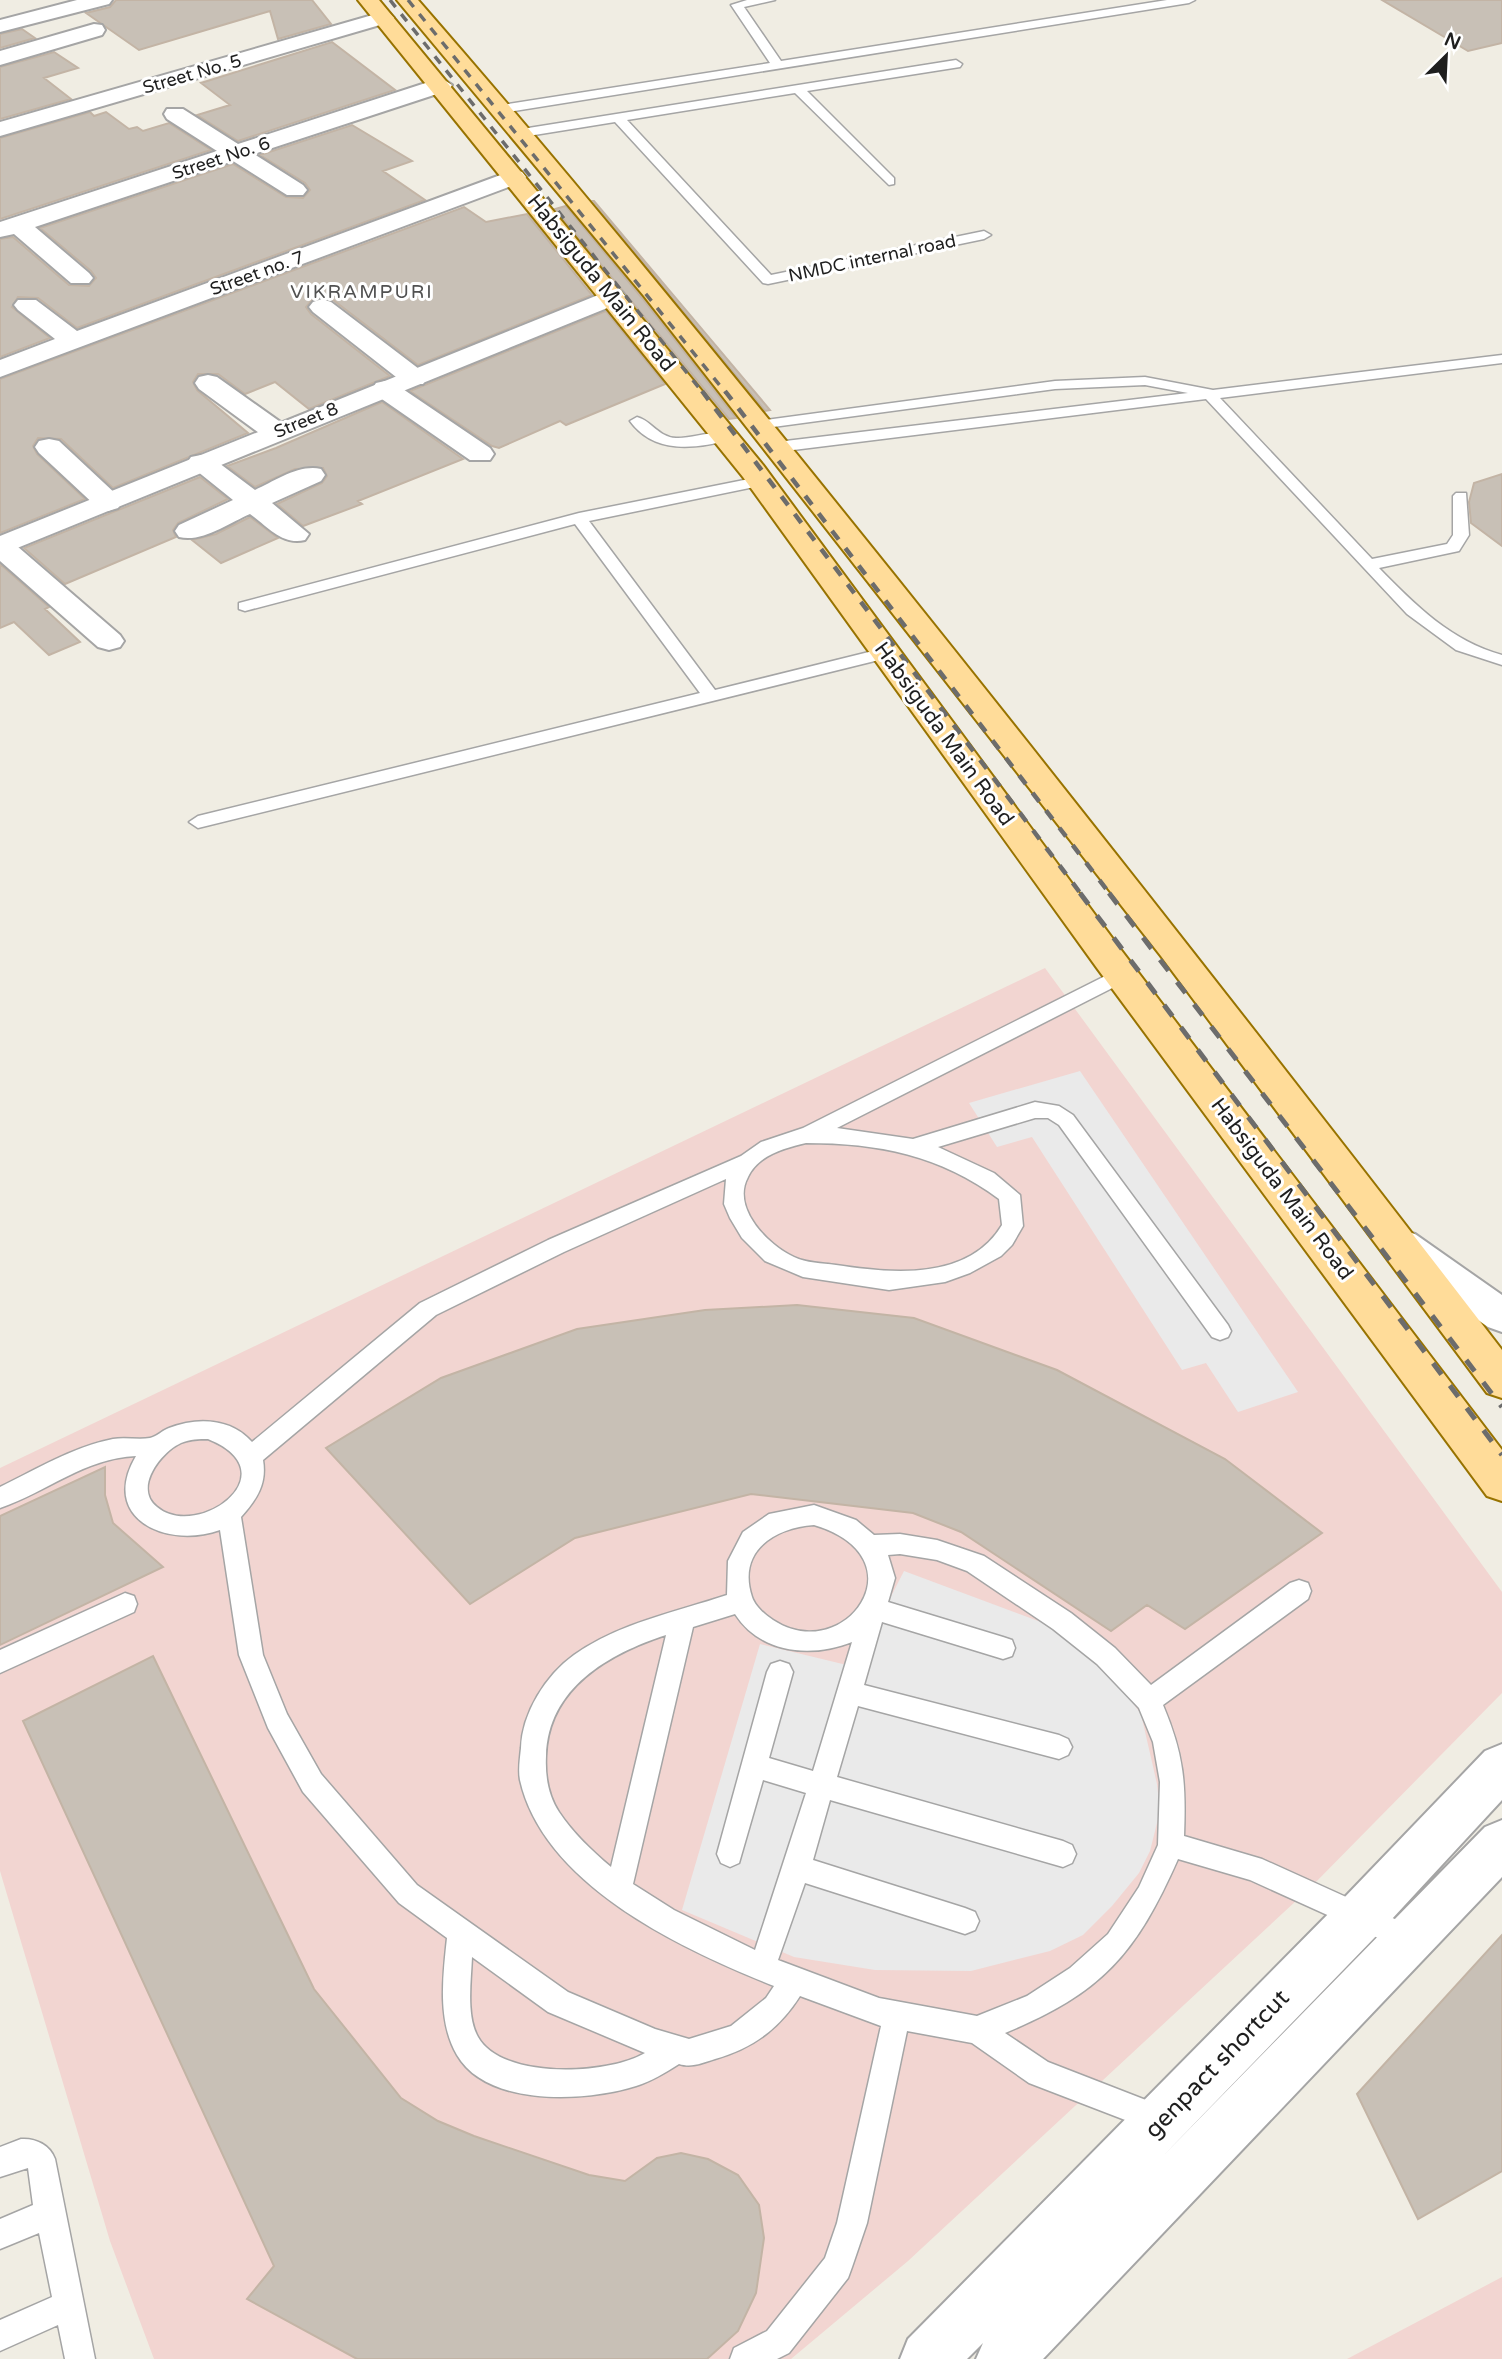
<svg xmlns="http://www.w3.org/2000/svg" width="1502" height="2359" viewBox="0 0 1502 2359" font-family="'Varela Round',sans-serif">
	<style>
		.commercial { fill: #f2d5d1 }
		.parking { fill: #eaeaea }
		.building { fill: #c8c0b6; stroke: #c3b4a5; stroke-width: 2 }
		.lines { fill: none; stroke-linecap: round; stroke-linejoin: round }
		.service-casing { stroke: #a5a5a5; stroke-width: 3 }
		.minor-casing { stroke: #a5a5a5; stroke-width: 4 }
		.tertiary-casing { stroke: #a5a5a5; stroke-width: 4 }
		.primary-casing { stroke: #987300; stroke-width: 4 }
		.service { fill: #fff; fill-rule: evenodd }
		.minor { fill: #fff; fill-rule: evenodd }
		.tertiary { fill: #fff; fill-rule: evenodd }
		.primary { fill: #ffdc99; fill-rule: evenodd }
		.rail-far2 { stroke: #6c6c6c; stroke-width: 3.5; stroke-dasharray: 9 9; stroke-linecap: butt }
		.rail-far1 { stroke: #6c6c6c; stroke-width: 4.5; stroke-dasharray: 11 11; stroke-linecap: butt }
		.rail { stroke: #6c6c6c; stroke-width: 5; stroke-dasharray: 14 14; stroke-linecap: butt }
		.labels { text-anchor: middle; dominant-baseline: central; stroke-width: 6; stroke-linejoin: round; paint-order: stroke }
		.far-street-label { font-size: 18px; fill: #1e1e1e; stroke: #fff }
		.far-neighbourhood-label { font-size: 19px; letter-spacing: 2px; fill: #515151; stroke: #fff }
		.street-label { font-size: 21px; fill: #1e1e1e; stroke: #fff }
		.near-street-label { font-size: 24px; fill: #1e1e1e; stroke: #fff }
	</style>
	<rect width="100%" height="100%" fill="#f0ede3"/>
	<path class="commercial" d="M1045,968L1502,1592V1693L1310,1888L908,2261L791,2359H154L110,2241L0,1871V1468Z
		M1502,2277V2359H1347Z"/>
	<path class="parking" d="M1080,1071L1298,1392L1238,1412L1206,1363L1182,1370L1032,1137L997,1147L969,1103Z
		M904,1571L1084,1638L1141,1714L1157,1784L1160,1811L1150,1851L1139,1873L1112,1906L1083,1935L1050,1951L971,1971L875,1970L794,1957L682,1910L760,1644L855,1667Z"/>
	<path class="building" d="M116,0H312L331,24L278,39L270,11L139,50L86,13L110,7Z
		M1382,0H1502V43L1468,51Z
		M22,29L35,38L0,48V34Z
		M332,42L395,90L238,141L197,115L230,105L201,83Z
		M54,52L78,68L44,78L71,99L0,119V67Z
		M90,112L94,116L106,112L129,129L137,127L143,131L169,123L211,150L0,219V138Z
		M352,125L412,161L383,171L425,200L77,328L38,298L18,297L12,307L50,338L0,357V239L13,237L69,285L89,286L96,278L91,271L40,228L233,164L286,197L303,198L310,190L305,183L260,155Z
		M593,201H594L770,410L765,411Z
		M566,206L642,298L736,418L729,419L555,209Z
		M464,207L486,222L527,214L592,295L418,365L333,300L323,297L312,300L306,307L311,314L390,376L309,409L275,382L245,394L218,374H198L193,382L197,390L248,433L113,488L61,439L38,438L33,446L37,454L85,499L0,533V379Z
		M606,311L665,384L566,425L560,421L499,448L492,446L410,391Z
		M382,402L463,459L358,501L362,504L303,526L277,504L322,483L327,476L323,468L295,469L255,487L227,466L276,448Z
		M1502,474V546L1471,523L1469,502L1474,483Z
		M200,477L228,499L178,523L173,530L176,537L65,584L24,548Z
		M250,517L278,538L221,563L192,540L216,534Z
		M0,564L49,607L45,609L80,642L49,655L14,622L0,628Z
		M797,1305L914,1318L1057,1370L1225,1459L1322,1533L1185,1629L1147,1605L1111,1631L961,1532L913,1513L751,1494L575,1538L470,1604L326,1448L441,1378L577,1329L705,1310Z
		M105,1467V1495L113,1523L163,1567L0,1645V1516Z
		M153,1656L314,1989L401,2098L438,2121L474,2136L589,2175L625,2181L657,2158L681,2153L708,2159L738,2175L759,2205L764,2238L756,2293L738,2331L707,2359H357L247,2299L274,2266L23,1721Z
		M1502,1935V2171L1418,2219L1357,2094Z"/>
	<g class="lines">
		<defs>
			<path id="service" d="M775,0L744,7L781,61L1167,0H1195L1189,3L502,113L496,109L502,105L770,63L731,5L747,0Z
				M956,60L962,64L960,67L807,91L894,178V184L889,185L795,93L627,120L771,275L984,231L991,235L984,239L768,284L763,283L615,122L522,137L516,133L522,129Z
				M1502,355V363L1220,398L1372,559L1447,544L1453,535V496L1456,493H1466L1469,535L1459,551L1379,568C1415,605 1451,641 1502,655V665L1456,650L1407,614L1206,399L777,452L769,447L777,442L1188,393L1145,385L1055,389L759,429L752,425L759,421L1055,381L1145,377L1213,390Z
				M637,417C652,421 658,437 676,438C692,439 721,427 732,437L730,440C694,449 654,454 630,421Z
				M759,477L767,482L764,485L589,521L715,690L885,648L893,653L891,657L198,828L189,822L198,816L700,693L575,524L245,611L239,609V603L579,513Z
				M1121,968L1128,970L1131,975L1128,980L837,1128L913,1139L1035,1102L1059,1106L1073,1115L1228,1325L1231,1331L1228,1337L1220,1340L1212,1337L1059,1125L1048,1118H1035L938,1147L994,1173L1020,1195L1023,1226L1012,1245L1001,1256L970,1273L945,1282L889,1290L803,1277L765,1261L742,1238L730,1218L724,1204L726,1179L564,1252L436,1315L263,1460C267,1484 257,1499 241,1517L263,1655L287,1714L321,1774L417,1885L568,1992L655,2029L689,2039L731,2026L766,1998L774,1986C684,1950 544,1886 520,1780C518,1770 520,1758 521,1748C522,1713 546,1675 574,1655C619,1623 676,1612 727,1595L728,1561L743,1532L769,1514L814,1505L856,1520L874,1535L900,1534L937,1540L984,1556L1071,1613L1115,1648L1151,1685L1290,1583L1299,1580L1308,1583L1311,1591L1308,1599L1163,1705C1184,1755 1186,1783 1184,1836L1262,1859L1419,1930L1423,1939L1419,1948L1409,1952L1250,1880L1178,1859C1136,1954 1102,1993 1005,2033L1048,2062L1169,2109L1173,2119L1169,2129L1159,2133L1029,2083L972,2043L907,2031L867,2223L852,2267L848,2278L789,2353L777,2359H730L734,2348L767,2331L825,2258L837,2223L881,2026L800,1996C779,2029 753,2048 715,2059C702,2063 692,2068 679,2064C665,2073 652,2081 636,2086C586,2102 487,2107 457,2055C437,2021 443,1975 447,1938L399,1903L303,1792L268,1728L239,1655L220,1530C167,1549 99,1519 136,1456C85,1458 47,1492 0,1508V1487C37,1469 73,1447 113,1439C125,1437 139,1440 150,1438C156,1437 163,1430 169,1428C197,1417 231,1418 252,1442L420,1303L548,1240L741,1156L761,1142L803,1128ZM806,1143C878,1143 940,1155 999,1199L1002,1225C968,1282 890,1273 836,1265C822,1263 806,1263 794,1257C768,1245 731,1208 748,1177C758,1155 785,1148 806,1143ZM208,1439C292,1473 197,1541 157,1507C133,1488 161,1452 181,1443C190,1439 199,1439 208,1439ZM814,1525C924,1558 844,1667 773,1620C765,1615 755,1606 752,1597C737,1551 774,1528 814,1525ZM900,1554L937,1560L967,1571L1053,1629L1097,1664L1139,1708L1153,1742L1160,1782L1158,1845L1139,1887L1108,1934L1070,1968L1027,1996L977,2016L879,1998L778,1960L805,1883L965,1934L975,1930L979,1921L975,1912L965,1908L813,1860L830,1800L1063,1867L1072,1863L1076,1854L1072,1845L1063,1841L837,1777L858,1706L1059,1759L1068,1755L1072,1747L1068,1739L1059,1735L864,1685L882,1622L1003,1659L1012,1656L1015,1648L1012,1640L1003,1637L888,1602L895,1578L888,1555ZM735,1614C761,1654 811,1658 852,1642L813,1771L769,1758L793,1672L789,1664L780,1661L771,1664L767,1672L717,1854L721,1863L730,1867L739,1863L763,1780L806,1793L755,1950L674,1910L633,1884L693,1627ZM666,1635L611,1867C592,1851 573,1833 559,1812C548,1795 545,1776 546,1756C548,1688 608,1654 666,1635ZM472,1957L548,2012L645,2053C608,2075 502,2080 478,2037C466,2016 471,1981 472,1957Z
				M125,1593L134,1596L137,1604L134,1612L0,1673V1650Z
				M21,2139C36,2138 50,2145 55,2159L95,2359H65L58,2325L0,2351V2320L52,2297L39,2233L0,2249V2219L33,2205L28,2168L0,2177V2147Z"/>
			<path id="minor" d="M77,0H112L109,4L0,32V20Z
				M383,12L390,14L394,18L390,22L0,136V122Z
				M94,24L102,25L105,30L102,35L0,65V51Z
				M441,78L452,85L449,90L254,154L303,185L307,190L303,195H287L233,161L35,227L89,273L93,278L89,283H71L14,234L0,237V222L217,151L167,119L164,114L167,109H183L238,144Z
				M514,170L522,172L526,177L522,182L0,377V360L55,339L18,310L14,305L18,300H36L77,331Z
				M322,299L331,302L423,372L427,378L423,384H405L313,312L309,307L313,302Z
				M208,375L217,377L286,426L290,432L286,438H266L199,389L195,383L199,377Z
				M385,381L394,383L490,448L494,454L490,460H470L376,395L372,389L376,383Z
				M49,439L59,441L118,496L122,502L118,508L108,511L98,508L39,453L35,447L39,441Z
				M201,455L211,457L255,490C275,481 299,464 321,469L325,475L321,481L272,503L309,534L305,540C283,546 267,526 250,514C229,523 202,543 179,537L175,531L179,525L233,500L187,463L191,457Z
				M0,537L10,540L120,635L124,641L120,647L109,650L98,647L0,561Z
				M1401,1230L1415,1234L1502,1295V1332L1488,1327L1387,1256L1381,1245L1387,1234Z
				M1502,1744V1800L1379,1933L1159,2160L1485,1827L1502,1820V1877L1043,2359H976L983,2343L967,2359H900L908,2339L1343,1899L1485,1751Z"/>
			<path id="tertiary" d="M613,289L622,292L626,297L622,302L0,555V536Z"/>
			<path id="primary" d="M358,0H379L763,465L1121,950L1502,1450V1501L1487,1496L1097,968L743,477Z
				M397,0H418C582,188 739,382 895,576C1100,832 1302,1090 1502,1350V1398L1487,1393L1161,956L644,296Z"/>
		</defs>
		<use href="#service" class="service-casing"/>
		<use href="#minor" class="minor-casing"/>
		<use href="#tertiary" class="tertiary-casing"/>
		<use href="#primary" class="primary-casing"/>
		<use href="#service" class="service"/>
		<use href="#minor" class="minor"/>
		<use href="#tertiary" class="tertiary"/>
		<use href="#primary" class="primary"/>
		<path class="rail-far2" d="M390,0L703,393
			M408,0L726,393"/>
		<path class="rail-far1" d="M702,391L1081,894
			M725,391L1110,894"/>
		<path class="rail" d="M1080,893L1502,1455
			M1109,893L1502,1407"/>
	</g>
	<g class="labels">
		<g class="far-street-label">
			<text transform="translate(192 74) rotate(-16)">Street No. 5</text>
			<text transform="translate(221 158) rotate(-18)">Street No. 6</text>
			<text transform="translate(872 258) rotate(-12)">NMDC internal road</text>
			<text transform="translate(257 273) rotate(-20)">Street no. 7</text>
			<text transform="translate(306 420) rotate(-22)">Street 8</text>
		</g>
		<g class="far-neighbourhood-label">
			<text x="362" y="292">VIKRAMPURI</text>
		</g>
		<g class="street-label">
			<text transform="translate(601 283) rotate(51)">Habsiguda Main Road</text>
			<text transform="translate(944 734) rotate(54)">Habsiguda Main Road</text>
			<text transform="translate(1282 1189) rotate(53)">Habsiguda Main Road</text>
		</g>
		<g class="near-street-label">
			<text transform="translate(1217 2064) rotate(-46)">genpact shortcut</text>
		</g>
	</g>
	<g transform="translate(1446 56) rotate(24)" stroke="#ffffff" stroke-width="5" paint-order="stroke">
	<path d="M0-5L12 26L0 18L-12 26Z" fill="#1e1e1e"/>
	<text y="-10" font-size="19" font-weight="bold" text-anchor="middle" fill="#1e1e1e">N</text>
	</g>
</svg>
